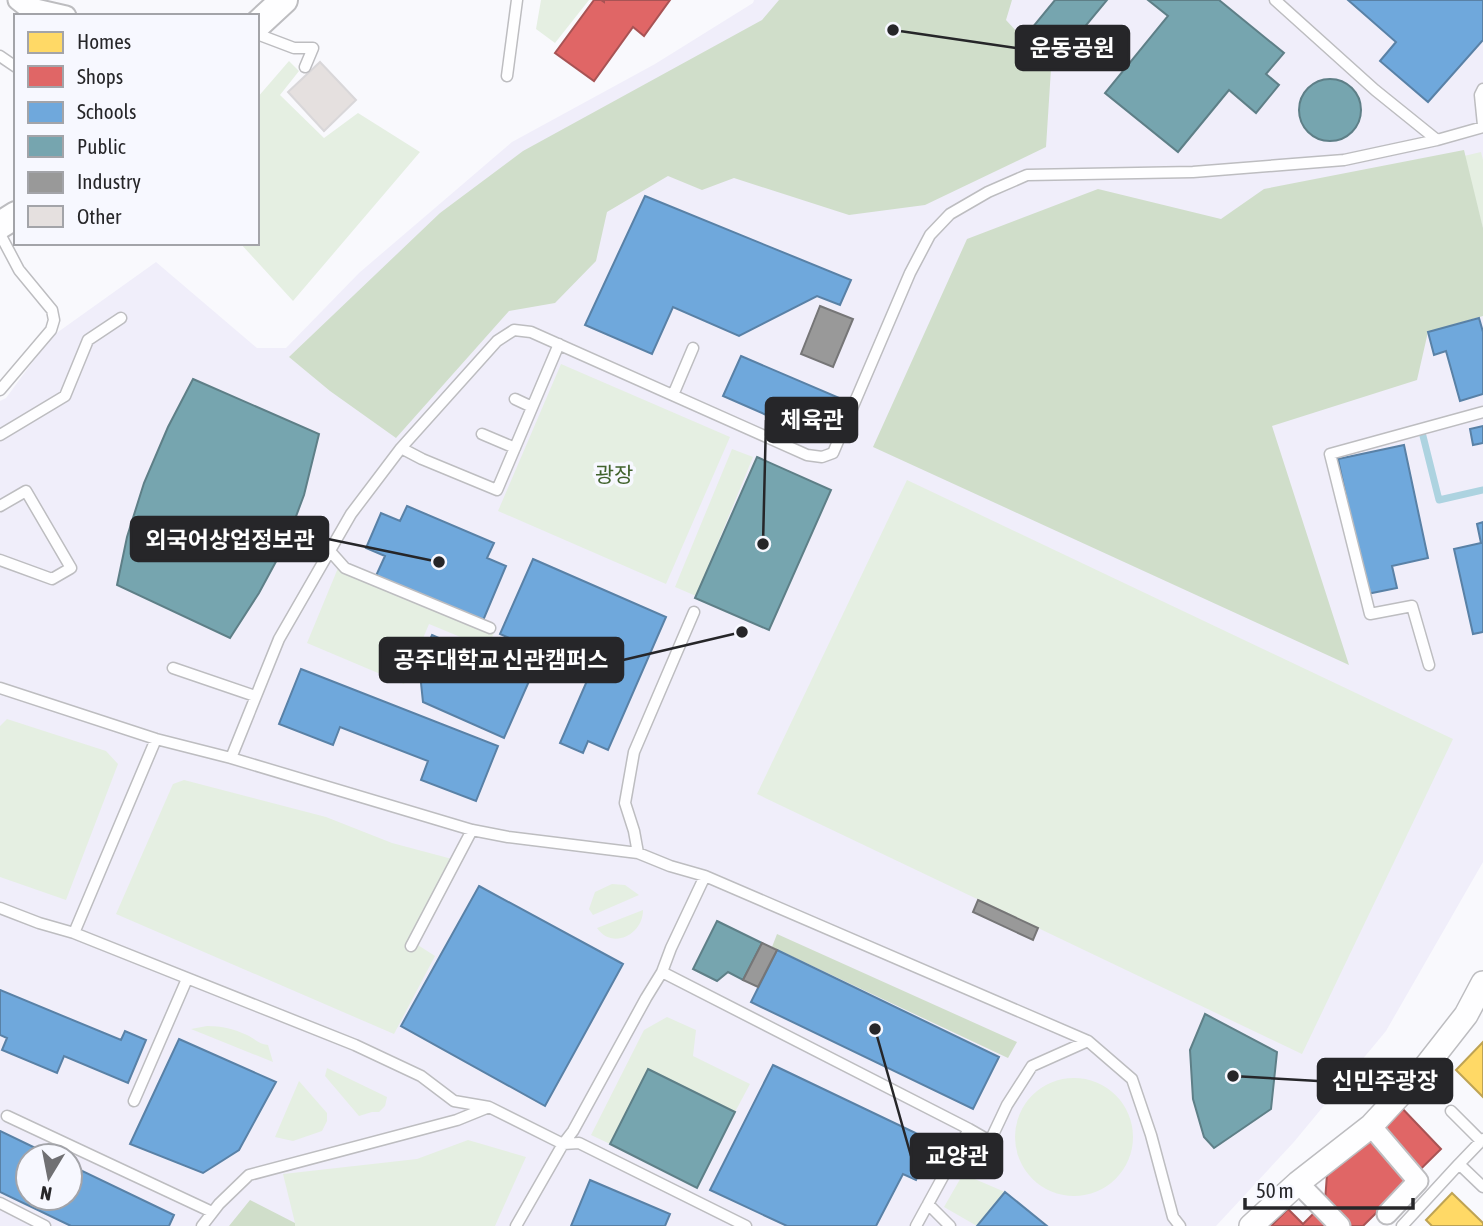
<svg xmlns="http://www.w3.org/2000/svg" width="1483" height="1226" viewBox="0 0 1483 1226" font-family="'Asap Condensed','Noto Sans KR',sans-serif">
	<style>
		.industrial { fill: #f0eefa; fill-rule: evenodd }
		.green { fill: #e5efe2 }
		.forest { fill: #d0deca }
		.homes { fill: #ffd966; stroke: #bea354; stroke-width: 2 }
		.shops { fill: #e06666; stroke: #a85354; stroke-width: 2 }
		.schools { fill: #6fa8dc; stroke: #5981a6; stroke-width: 2 }
		.public { fill: #76a5af; stroke: #5e7f87; stroke-width: 2 }
		.industry { fill: #999; stroke: #767677; stroke-width: 2 }
		.lines { fill: none; stroke-linecap: round; stroke-linejoin: round }
		.stream { stroke: #add3e0; stroke-width: 7 }
		.building { fill: #e5e0df; stroke: #d9d7d9; stroke-width: 2 }
		.service-casing { stroke: #bdbdc0; stroke-width: 13 }
		.minor-casing { stroke: #bdbdc0; stroke-width: 23 }
		.tertiary-casing { stroke: #bdbdc0; stroke-width: 26 }
		.secondary-casing { stroke: #bdbdc0; stroke-width: 30 }
		.service { stroke: #fefeff; stroke-width: 10 }
		.minor { stroke: #fefeff; stroke-width: 19 }
		.tertiary { stroke: #fefeff; stroke-width: 23 }
		.secondary { stroke: #fefeff; stroke-width: 26 }
		.labels { text-anchor: middle; dominant-baseline: central; stroke-width: 7; stroke-linejoin: round; paint-order: stroke }
		.park-label { font-size: 21px; fill: #40622c; stroke: #f7f8ff }
		.leader { fill: none; stroke: #262629; stroke-width: 2.5 }
		.callout-dot { fill: #262629; stroke: #f7f8ff; stroke-width: 2.5 }
		.callout { fill: #262629; stroke: #262629; stroke-width: 2.5 }
		.callout-label { font-size: 23px; text-anchor: middle; font-weight: bold; fill: #fff }
	</style>
	<rect width="100%" height="100%" fill="#f9f9fd"/>
	<path class="industrial" d="M754,0H1483V862L1386,1031L1293,1143L1216,1226H0V401L6,398L51,337L156,262L257,348H286L359,273L512,142L655,64L753,3ZM28,1156H70V1198H28Z"/>
	<path class="green" d="M541,0H589L555,43L536,29Z
		M289,61L299,71L280,95L324,138L358,113L420,152L293,301L240,243H257V98Z
		M1481,152L1483,160V228L1464,156Z
		M561,364L730,437L666,584L498,511Z
		M732,449L753,457L696,596L675,587Z
		M907,480L1453,739L1302,1054L757,794Z
		M338,568L494,633L487,648L429,624L404,684L307,643Z
		M7,719L106,751L118,764L66,900L0,877V726Z
		M184,780L326,817L392,843L452,859L410,940L435,956L394,1034L116,914L173,784Z
		M612,884L625,885L639,895L593,915L589,909L595,892Z
		M643,910C643,935 612,950 597,928Z
		M667,1017L696,1030L693,1056L750,1084L735,1112L648,1069L610,1144L591,1135L644,1030Z
		M207,1026C222,1026 234,1029 247,1035C255,1039 259,1044 268,1045L273,1062L191,1029Z
		M327,1068L387,1097L385,1106L379,1112H372L359,1116L325,1076Z
		M1015 1137a59 59 0 1 1 118 0a59 59 0 1 1-118 0Z
		M299,1081L327,1113V1121L322,1131L293,1141L275,1137Z
		M468,1140L526,1157L495,1226H295V1223L283,1174L417,1159Z
		M963,1174L1005,1192L977,1226L944,1207Z"/>
	<path class="forest" d="M779,0H1012L1006,20L1051,69L1046,147L925,205L849,215L734,178L702,190L668,176L607,212L596,261L555,303L509,311L396,438L330,391L289,357L440,213L523,151L762,20Z
		M1464,150L1483,228V316L1428,332L1417,380L1272,426L1349,665L873,447L967,239L1098,189L1221,219L1264,189Z
		M777,934L1017,1042L1008,1058L772,947Z
		M250,1200L295,1223V1226H229Z"/>
	<path class="homes" d="M1483,1042V1097L1456,1070Z
		M1452,1193L1483,1223V1226H1432L1426,1220Z"/>
	<path class="shops" d="M594,0H601L604,2V0H670L644,36L633,27L594,81L555,53Z
		M1398,1104L1441,1149L1363,1226H1271L1288,1209L1303,1224L1325,1202L1327,1174Z"/>
	<path class="schools" d="M1348,0H1483V40L1428,102L1380,61L1396,42Z
		M645,196L851,280L840,305L817,296L739,336L673,307L652,354L585,325Z
		M1479,318L1483,332V394L1460,401L1446,351L1434,355L1428,332Z
		M741,356L844,400L826,441L723,396Z
		M1483,426V443L1473,445L1470,429Z
		M1404,445L1428,558L1392,566L1397,588L1367,594L1338,459Z
		M407,506L494,543L487,558L506,566L482,623L375,578L385,556L366,548L381,513L400,521Z
		M1483,522V632L1473,634L1454,549L1481,543L1477,524Z
		M533,559L666,617L608,750L588,741L583,753L560,743L590,674L500,634Z
		M432,635L530,679L504,738L423,702L419,664Z
		M301,669L498,746L476,801L421,780L428,761L340,727L333,745L279,724Z
		M479,886L623,964L545,1106L401,1026Z
		M777,950L999,1057L973,1109L751,1002Z
		M0,990L121,1040L125,1031L146,1040L128,1083L64,1056L57,1073L2,1050L7,1038L0,1035Z
		M179,1039L276,1082L239,1150L203,1173L130,1144Z
		M773,1065L924,1137L931,1151L916,1180L903,1174L876,1226H787L710,1190Z
		M0,1131L52,1156H28V1198H70V1165L174,1215L169,1226H71L0,1192Z
		M590,1180L670,1214L665,1226H571Z
		M1005,1192L1047,1226H977Z"/>
	<path class="public" d="M1055,0H1107L1058,59L1027,34Z
		M1148,0H1219L1284,53L1266,74L1279,85L1256,113L1229,90L1178,152L1105,93L1168,16Z
		M1299 110a31 31 0 1 1 62 0a31 31 0 1 1-62 0Z
		M193,379L319,434L304,495L286,543L259,593L230,638L117,585L127,537L144,483L168,427Z
		M757,457L831,490L769,630L695,598Z
		M717,921L762,943L743,980L728,972L717,981L693,969Z
		M1205,1014L1277,1052L1271,1109L1214,1148L1204,1137L1193,1099L1190,1050Z
		M648,1069L735,1112L697,1188L610,1144Z"/>
	<path class="industry" d="M820,306L853,319L833,367L801,354Z
		M978,900L1038,928L1033,940L973,912Z
		M762,943L777,950L758,987L743,980Z"/>
	<g class="lines">
		<path class="stream" d="M1423,436L1439,500L1483,490"/>
	</g>
	<path class="building" d="M320,62L356,100L324,131L288,92Z"/>
	<g class="lines">
		<defs>
			<path id="service" d="M1275,0L1375,90L1437,140
				M257,34L294,48H313L305,67
				M0,56L16,67
				M507,76L517,0
				M1483,89L1480,95L1483,125
				M0,234L19,270L52,310L54,320L51,330L0,390
				M673,395L693,348
				M515,399L532,407
				M482,434L515,448
				M0,435L65,396L88,340L121,318
				M401,448L422,459L497,490L559,344
				M0,506L26,491L71,568L52,579L0,560
				M329,550L345,568L490,628
				M1429,665L1412,606L1370,614L1330,454L1483,412
				M173,668L255,696
				M0,688L156,739L231,758L472,830L508,837L638,853L670,866L705,876L1088,1041L1132,1079L1151,1135L1173,1217L1180,1226
				M156,739L74,933L355,1045L421,1076L454,1101L489,1107
				M231,758L279,639L351,514L401,448L497,341L514,330L531,332L807,455L822,457L833,453L910,273L930,235L950,214L988,192L1027,175L1193,172L1344,160L1437,140L1483,127
				M638,853L634,831L625,803L634,752L694,612
				M0,908L39,923L74,933
				M411,946L472,830
				M662,972L969,1129
				M134,1101L187,979
				M1451,1111L1481,1141
				M7,1116L212,1212
				M1459,1164L1483,1139
				M0,1203L45,1226
				M928,1204L950,1226
				M202,1226L219,1204L249,1175L457,1120L489,1107L563,1144L579,1143L746,1226
				M516,1226L563,1144L573,1131L646,998L662,972L671,948L705,876
				M916,1226L969,1129L990,1141L1007,1105L1032,1066L1088,1041
				M1402,1226L1459,1164L1483,1187"/>
			<path id="minor" d="M18,0L27,7L66,16
				M1371,1126L1418,1181L1387,1214
				M1298,1183L1340,1226"/>
			<path id="tertiary" d="M1251,1226L1298,1183L1371,1126L1423,1070L1466,1015L1483,983"/>
			<path id="secondary" d="M257,25L284,0
				M0,225L16,215"/>
		</defs>
		<use href="#service" class="service-casing"/>
		<use href="#minor" class="minor-casing"/>
		<use href="#tertiary" class="tertiary-casing"/>
		<use href="#secondary" class="secondary-casing"/>
		<use href="#service" class="service"/>
		<use href="#minor" class="minor"/>
		<use href="#tertiary" class="tertiary"/>
		<use href="#secondary" class="secondary"/>
	</g>
	<g class="labels">
		<g class="park-label">
			<text x="614" y="474">광장</text>
		</g>
	</g>
	<path class="leader" d="M893 30L1016 48M763 544L766 420M439 562L328 539M742 632L623 660M1233 1076L1318 1081M875 1029L911 1156"/>
	<g class="callout-dot">
		<circle cx="893" cy="30" r="7"/>
		<circle cx="763" cy="544" r="7"/>
		<circle cx="439" cy="562" r="7"/>
		<circle cx="742" cy="632" r="7"/>
		<circle cx="1233" cy="1076" r="7"/>
		<circle cx="875" cy="1029" r="7"/>
	</g>
	<g class="callout">
		<rect x="1016" y="26" width="113" height="44" rx="7"/>
		<rect x="766" y="398" width="91" height="44" rx="7"/>
		<rect x="131" y="517" width="197" height="44" rx="7"/>
		<rect x="380" y="638" width="243" height="44" rx="7"/>
		<rect x="1318" y="1059" width="134" height="44" rx="7"/>
		<rect x="911" y="1134" width="91" height="44" rx="7"/>
	</g>
	<g class="callout-label">
		<text x="1072" y="56">운동공원</text>
		<text x="812" y="428">체육관</text>
		<text x="230" y="548">외국어상업정보관</text>
		<text x="501" y="668">공주대학교 신관캠퍼스</text>
		<text x="1385" y="1089">신민주광장</text>
		<text x="957" y="1164">교양관</text>
	</g>
	<rect x="14" y="14" width="245" height="231" fill="#f7f8ff" stroke="#a3a4a9" stroke-width="2"/>
	<rect x="28" y="32" width="35" height="21" fill="#ffd966" stroke="#a3a4a9" stroke-width="2"/>
	<text x="77" y="49" font-size="21" fill="#262629">Homes</text>
	<rect x="28" y="66" width="35" height="21" fill="#e06666" stroke="#a3a4a9" stroke-width="2"/>
	<text x="77" y="84" font-size="21" fill="#262629">Shops</text>
	<rect x="28" y="102" width="35" height="21" fill="#6fa8dc" stroke="#a3a4a9" stroke-width="2"/>
	<text x="77" y="119" font-size="21" fill="#262629">Schools</text>
	<rect x="28" y="136" width="35" height="21" fill="#76a5af" stroke="#a3a4a9" stroke-width="2"/>
	<text x="77" y="154" font-size="21" fill="#262629">Public</text>
	<rect x="28" y="172" width="35" height="21" fill="#999999" stroke="#a3a4a9" stroke-width="2"/>
	<text x="77" y="189" font-size="21" fill="#262629">Industry</text>
	<rect x="28" y="206" width="35" height="21" fill="#e5e0df" stroke="#a3a4a9" stroke-width="2"/>
	<text x="77" y="224" font-size="21" fill="#262629">Other</text>
	<g transform="translate(49 1177) rotate(190)"><circle r="33" fill="#f7f8ff" stroke="#a3a4a9" stroke-width="2"/>
	<path d="M0-5L12 26L0 18L-12 26Z" fill="#707073"/>
	<text y="-10" font-size="19" font-weight="bold" text-anchor="middle" fill="#262629">N</text>
	</g>
	<path d="M1245 1198v10h168v-10" fill="none" stroke="#262629" stroke-width="3.5"/>
	<text x="1256" y="1198" font-size="21" fill="#262629" stroke="#f7f8ff" stroke-width="5" paint-order="stroke">50 m</text>
</svg>
